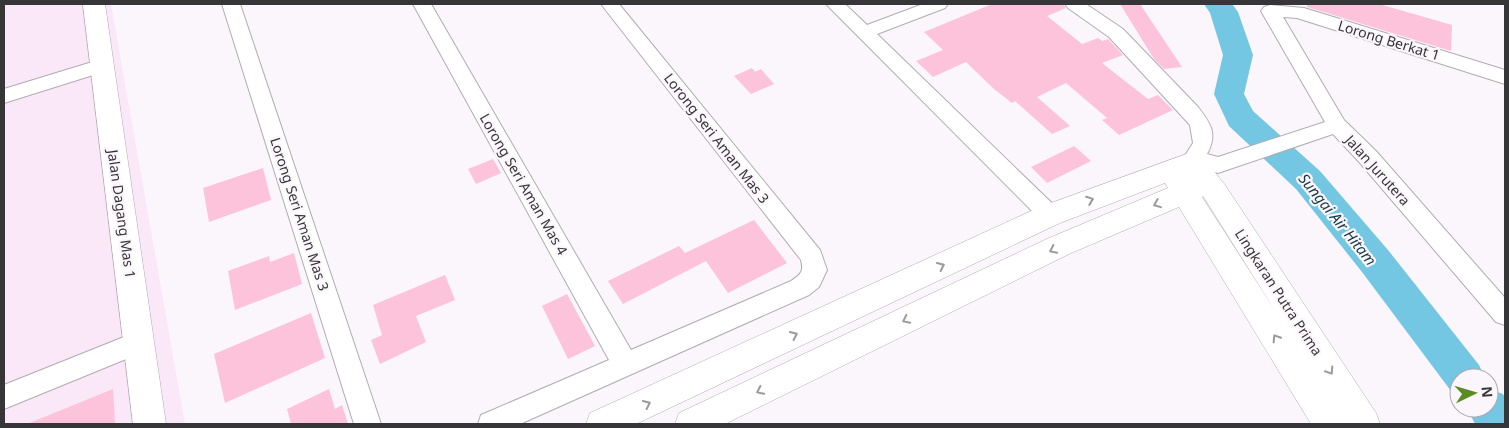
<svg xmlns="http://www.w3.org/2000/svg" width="1509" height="428" viewBox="0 0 1509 428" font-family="'Noto Sans',sans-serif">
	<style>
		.commercial { fill: #fae7f8 }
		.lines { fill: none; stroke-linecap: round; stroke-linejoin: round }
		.river { fill: #74c7e3; fill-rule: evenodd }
		.building { fill: #fdc3da }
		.street-casing { stroke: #b0acb0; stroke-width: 2 }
		.secondary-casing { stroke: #b0acb0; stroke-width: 1 }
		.street { fill: #fff; fill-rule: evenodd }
		.secondary { fill: #fff; fill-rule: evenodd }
		.oneway { stroke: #9a9a9b }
		.labels { text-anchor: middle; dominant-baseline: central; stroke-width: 4.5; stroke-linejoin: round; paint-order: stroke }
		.street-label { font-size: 14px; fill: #363537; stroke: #fbf6fb }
		.water-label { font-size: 15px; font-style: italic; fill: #133a46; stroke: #fbf6fb }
	</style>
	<rect width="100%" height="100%" fill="#fbf6fb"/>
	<path class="commercial" d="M4,4H111L185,424H4Z"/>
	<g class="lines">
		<path class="river" d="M1204,4H1232L1238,12L1253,55L1244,94L1253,111L1320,171L1388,250L1479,365L1485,378H1459V394L1451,391L1362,272L1296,189L1229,126L1214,94L1223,55L1210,13Z
			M1489,389L1503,394L1505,398V424H1475L1467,408H1489Z"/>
	</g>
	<path class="building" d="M992,4H1063L1066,8L1047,16L1082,44L1098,38L1102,41L1108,39L1123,55L1102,63L1148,99L1158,95L1173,110L1119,135L1102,120L1107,118L1066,83L1037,97L1070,126L1052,134L1015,101L1012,103L994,89L966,62L933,77L916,61L943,50L924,32Z
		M1120,4H1140L1182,67L1164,69L1154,59Z
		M1307,4H1379L1452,25L1451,51L1307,7Z
		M752,68L755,72L761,69L774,84L751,94L734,76Z
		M1074,146L1091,161L1047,183L1031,167Z
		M493,159L501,173L476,184L468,169Z
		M263,168L271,200L209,222L203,188Z
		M754,220L787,263L728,293L706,261L623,304L608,281L679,246L685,253Z
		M294,253L302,284L235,310L228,271L269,256L270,262Z
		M445,275L455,300L416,316L426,342L380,364L371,340L382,335L373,305Z
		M567,294L595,346L568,359L542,306Z
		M311,313L325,358L225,403L214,354Z
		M113,389L115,424H27Z
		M329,389L335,409L342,405L348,424H291L287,409Z"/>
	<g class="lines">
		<defs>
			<path id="street" d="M222,4H240L381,424H354Z
				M413,4H431L631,350L791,281C801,274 804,272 801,260L601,4H619L820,250L827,270L819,287L809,295L520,424H478L481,415L609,360Z
				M826,4H845L867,25L923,4H948L945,8L877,34L1058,209L1061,215L1058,221L1050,224L1042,221Z
				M1065,4H1086L1123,29L1198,107C1211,124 1218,134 1207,154L1218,157L1325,122L1261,11L1264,7L1270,5L1304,8L1505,70V84L1297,18L1283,17L1344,120L1376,151L1505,298V325L1496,322L1360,163L1333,134L1218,173C1207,170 1196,171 1184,168L1181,162L1193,143L1190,125L1109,37L1068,8Z
				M102,59L109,60L112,65L109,70L4,103V89Z
				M139,331L148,334L152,342L148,350L4,409V385Z"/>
			<path id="secondary" d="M83,4H105L166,424H133Z
				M1192,152L1201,155L1225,185L1376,413L1380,424H1311L1179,207L1069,254L725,424H675L679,413L1049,238L1168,188L1165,183L1060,223L636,424H586L590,413L1040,207ZM1203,196L1205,199L1274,309L1202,197Z"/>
		</defs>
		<use href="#street" class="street-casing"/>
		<use href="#secondary" class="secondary-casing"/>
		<use href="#street" class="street"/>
		<use href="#secondary" class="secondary"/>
	</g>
	<defs><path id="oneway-chevron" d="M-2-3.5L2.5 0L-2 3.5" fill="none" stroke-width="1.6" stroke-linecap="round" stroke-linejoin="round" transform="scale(1.25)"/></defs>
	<g class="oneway">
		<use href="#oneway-chevron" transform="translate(1090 200) rotate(-21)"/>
		<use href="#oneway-chevron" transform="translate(1157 204) rotate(158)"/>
		<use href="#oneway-chevron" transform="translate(1053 250) rotate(154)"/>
		<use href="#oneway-chevron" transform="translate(941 266) rotate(-25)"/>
		<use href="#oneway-chevron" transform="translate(906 320) rotate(154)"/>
		<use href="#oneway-chevron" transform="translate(794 335) rotate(-25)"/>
		<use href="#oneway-chevron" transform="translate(1276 338) rotate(-122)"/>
		<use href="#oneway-chevron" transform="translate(1330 371) rotate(57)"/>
		<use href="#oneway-chevron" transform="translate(760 391) rotate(154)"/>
		<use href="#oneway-chevron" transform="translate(647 404) rotate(-25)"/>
	</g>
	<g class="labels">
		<g class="street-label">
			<text transform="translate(1389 40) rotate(17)">Lorong Berkat 1</text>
			<text transform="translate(717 138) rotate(52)">Lorong Seri Aman Mas 3</text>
			<text transform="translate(1378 170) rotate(48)">Jalan Jurutera</text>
			<text transform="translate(524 184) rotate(60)">Lorong Seri Aman Mas 4</text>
			<text transform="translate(122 214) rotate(82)">Jalan Dagang Mas 1</text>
			<text transform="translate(300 214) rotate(72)">Lorong Seri Aman Mas 3</text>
			<text transform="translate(1279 292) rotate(57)">Lingkaran Putra Prima</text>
		</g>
		<g class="water-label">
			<text transform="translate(1338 219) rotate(51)">Sungai Air Hitam</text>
		</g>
	</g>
	<rect width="1509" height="428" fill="none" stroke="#363537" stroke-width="10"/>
	<g transform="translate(1474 393) rotate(85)"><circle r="24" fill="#fbf6fb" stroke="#aca9ad"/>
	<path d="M0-4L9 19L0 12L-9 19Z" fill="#598c23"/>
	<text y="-8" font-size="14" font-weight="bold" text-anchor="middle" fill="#363537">N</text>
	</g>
</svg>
